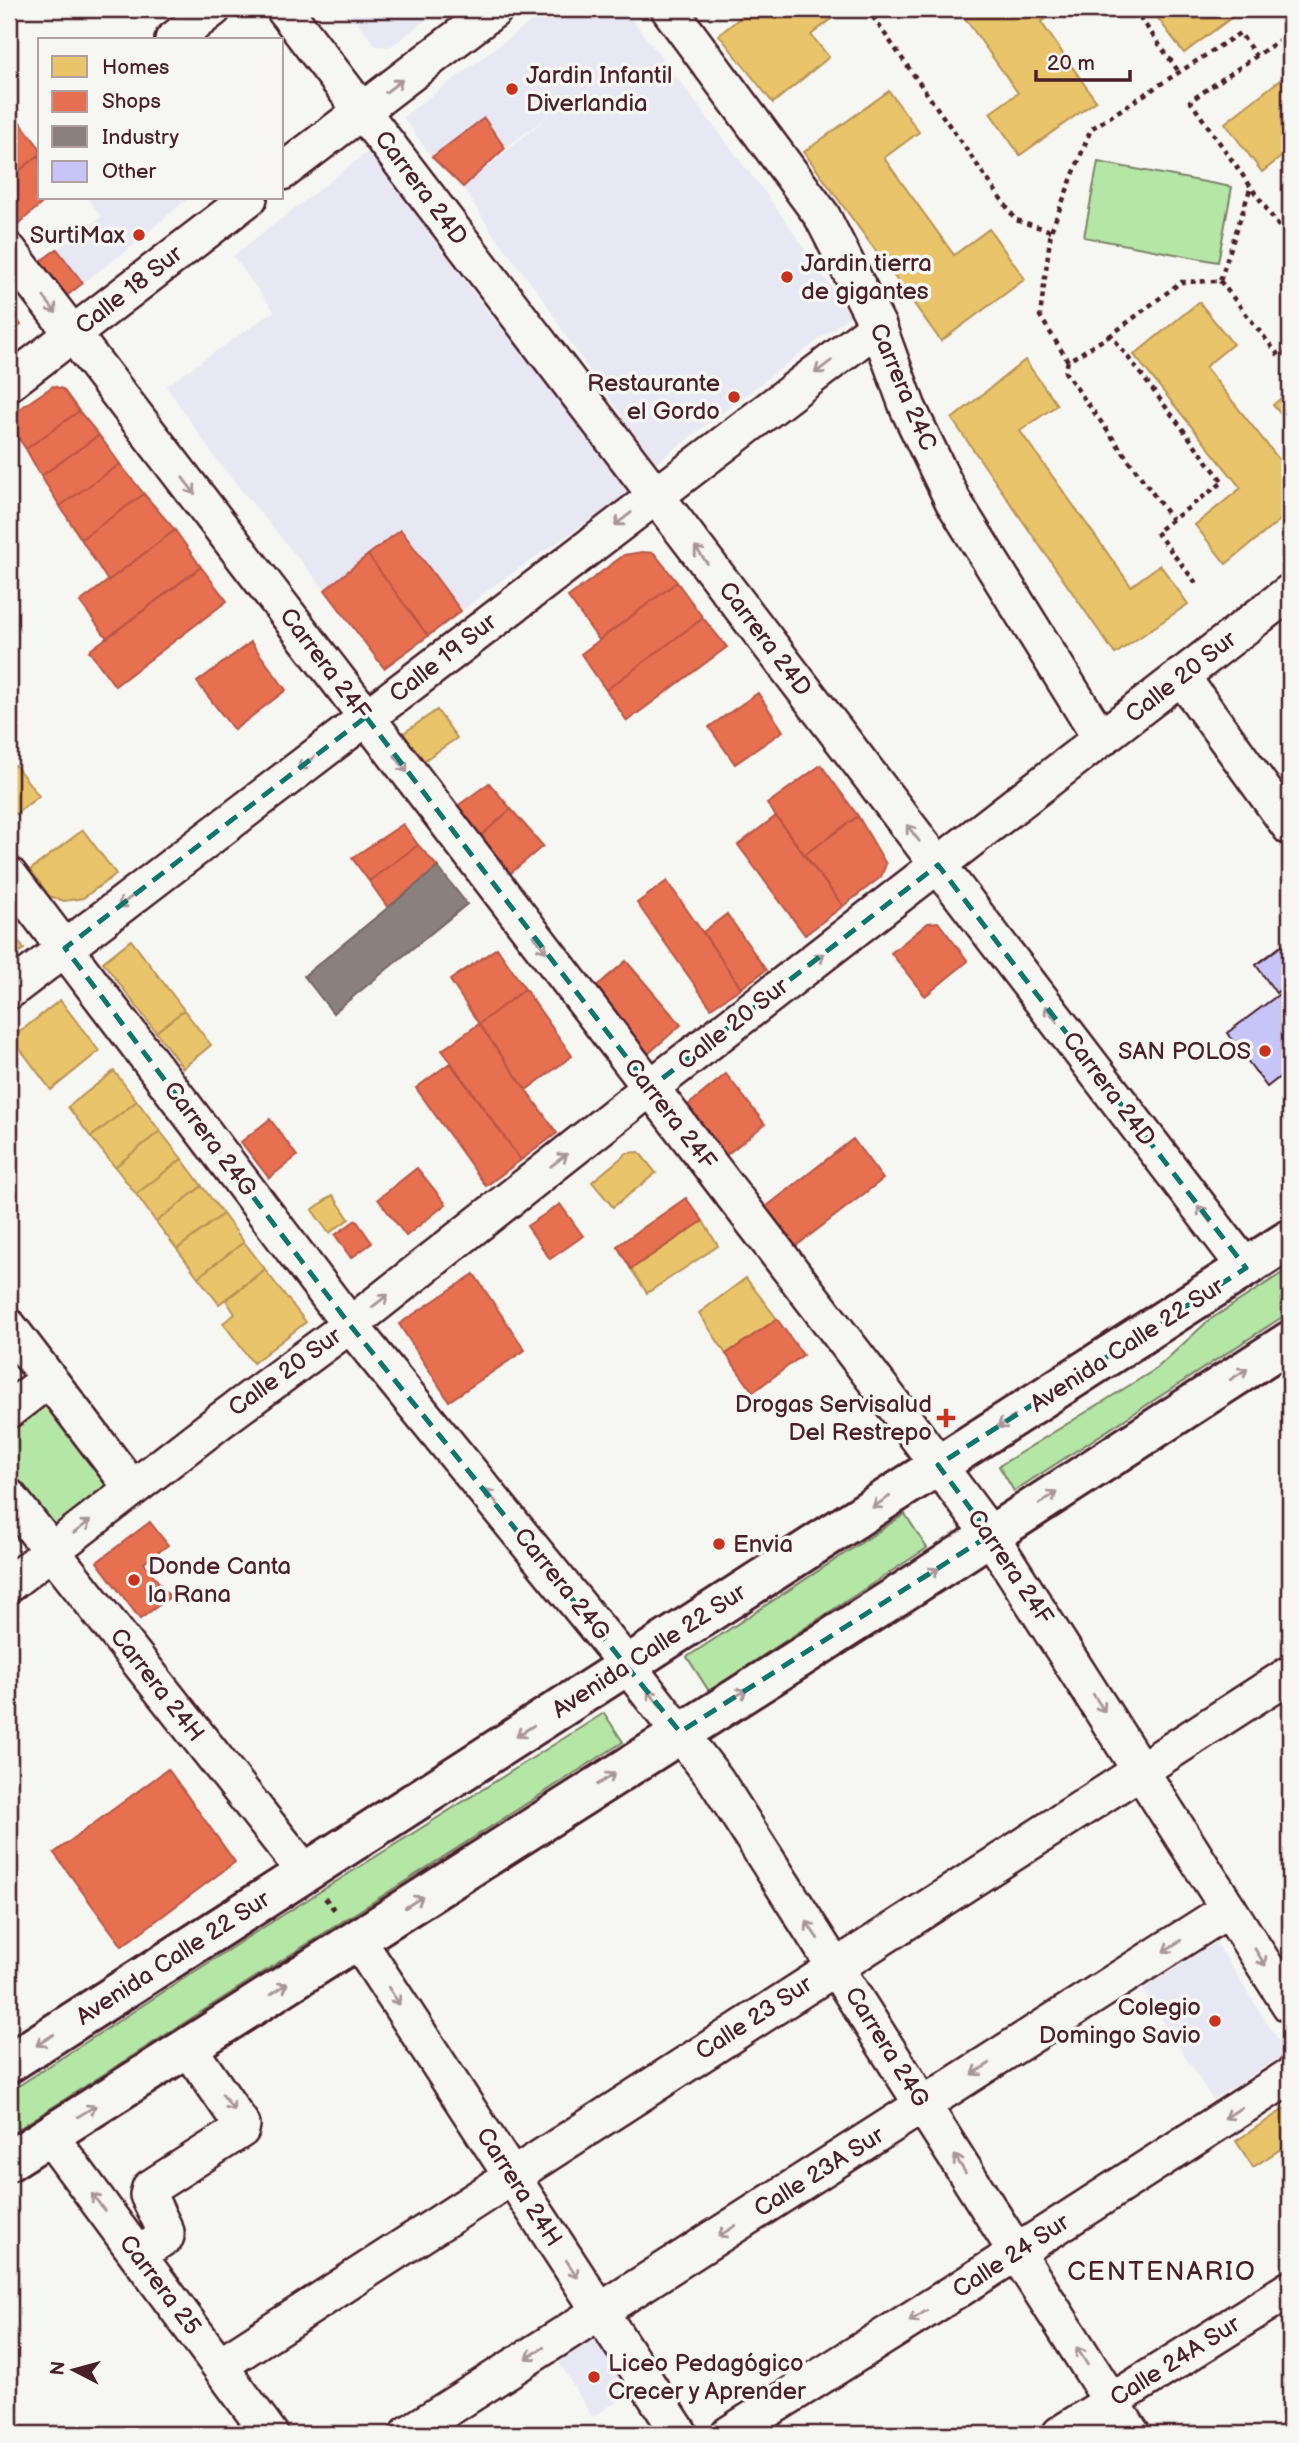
<svg xmlns="http://www.w3.org/2000/svg" width="1299" height="2443" viewBox="0 0 1299 2443" font-family="'Balsamiq Sans',sans-serif">
	<style>
		.built { fill: #e8e7f4 }
		.green { fill: #b4e6a6; stroke: #7f8268; stroke-width: 2 }
		.homes { fill: #e9c46a; stroke: #b99257; stroke-width: 2 }
		.shops { fill: #e76f51; stroke: #b85746; stroke-width: 2 }
		.industry { fill: #8a817c; stroke: #776464; stroke-width: 2 }
		.building { fill: #c7c5f8; stroke: #4a1f2b; stroke-width: 2 }
		.lines { fill: none; stroke-linecap: round; stroke-linejoin: round }
		.minor-casing { stroke: #4a1f2b; stroke-width: 40 }
		.major-casing { stroke: #4a1f2b; stroke-width: 44 }
		.path { stroke: #4a1f2b; stroke-width: 4.5; stroke-dasharray: 5 5; stroke-linecap: butt }
		.minor { stroke: #f6f6f2; stroke-width: 35 }
		.major { stroke: #f6f6f2; stroke-width: 38 }
		.oneway { stroke: #a99598 }
		.marked { fill: none; stroke: #0f766e; stroke-width: 5; stroke-dasharray: 14 9; stroke-linejoin: round }
		.poi-dot { fill: #c8321e; stroke: #f6f6f2; stroke-width: 2.5 }
		.labels { text-anchor: middle; dominant-baseline: central; stroke-width: 7; stroke-linejoin: round; paint-order: stroke }
		.poi-label { font-size: 24px; fill: #4a1f2b; stroke: #f6f6f2; text-anchor: start }
		.street-label { font-size: 24px; fill: #4a1f2b; stroke: #f6f6f2 }
		.neighbourhood-label { font-size: 26px; letter-spacing: 2px; fill: #4a1f2b; stroke: #f6f6f2 }
	</style>
	<rect width="100%" height="100%" fill="#f6f6f2"/>
	<filter id="ink" filterUnits="userSpaceOnUse"><feTurbulence type="fractalNoise" baseFrequency=".0143" numOctaves="2"/><feDisplacementMap in="SourceGraphic" scale="14" xChannelSelector="R" yChannelSelector="G"/><feConvolveMatrix kernelMatrix="1 2 1 2 8 2 1 2 1" color-interpolation-filters="sRGB"/></filter>
	<g filter="url(#ink)">
		<path class="built" d="M347,9H441L390,47L376,46Z
			M548,9H624L772,202L851,315L656,463L569,341L545,301L492,232L463,187L551,114L505,148L484,118L432,157L403,117Z
			M369,151L490,315L529,360L631,492L493,586L461,611L401,530L325,590L219,463L166,386L274,311L233,256Z
			M88,198H188L126,251L83,283L57,249L101,217Z
			M1216,1942L1286,2053L1213,2100L1143,1989Z
			M596,2336L631,2393L592,2417L558,2360Z"/>
		<path class="green" d="M1098,162L1232,187L1218,262L1084,237Z
			M1290,1268V1312L1014,1491L999,1466L1156,1369L1208,1321Z
			M43,1401L109,1490L51,1533L9,1476V1427Z
			M905,1514L927,1548L709,1691L687,1657Z
			M604,1713L623,1742L9,2135V2092L248,1937Z"/>
		<path class="homes" d="M751,9H844L811,35L829,57L773,103L719,35Z
			M970,9H1061L1041,22L1096,101L1020,155L990,113L1018,93L962,14Z
			M1151,9H1243L1184,53Z
			M1290,72V150L1262,172L1225,123Z
			M889,91L919,132L884,158L954,255L989,229L1025,279L941,341L804,152Z
			M1199,302L1233,344L1205,367L1290,473V512L1226,564L1195,525L1241,488L1134,355Z
			M1025,360L1057,405L1020,431L1131,586L1160,565L1188,604L1115,654L952,419Z
			M1290,390V425L1273,405Z
			M437,710L457,738L419,764L403,742L405,732Z
			M15,765L39,796L9,819V770Z
			M83,830L116,874L83,898L64,901L49,896L30,870Z
			M9,929L24,949L9,960Z
			M131,940L184,1010L156,1032L103,962Z
			M60,1000L99,1051L51,1090L12,1038Z
			M184,1010L211,1045L183,1068L156,1032Z
			M114,1071L137,1101L91,1137L68,1107Z
			M137,1101L160,1131L115,1167L91,1137Z
			M160,1131L182,1159L136,1194L115,1167Z
			M639,1152L656,1173L613,1207L592,1182L627,1153Z
			M182,1159L202,1186L156,1222L136,1194Z
			M202,1186L223,1214L177,1249L156,1222Z
			M333,1195L349,1219L329,1233L312,1210Z
			M223,1214L244,1242L198,1277L177,1249Z
			M703,1221L718,1246L647,1293L631,1269Z
			M244,1242L265,1269L219,1304L198,1277Z
			M265,1270L306,1322L253,1363L223,1323L235,1314L226,1300Z
			M746,1278L777,1319L726,1354L699,1313Z
			M1290,2105V2164L1281,2149L1253,2167L1236,2141Z"/>
		<path class="shops" d="M16,117L40,148V154L9,179V123Z
			M484,118L505,148L463,187L432,157Z
			M40,154V198H48L9,232V179Z
			M57,249L83,283L60,301L34,266Z
			M9,309L21,325L9,334Z
			M53,386L63,389L79,411L26,449L9,424V416Z
			M79,411L99,435L41,476L26,449Z
			M99,435L120,464L60,506L41,476Z
			M120,464L144,494L81,539L60,506Z
			M144,494L175,530L108,581L81,539Z
			M175,530L201,567L107,638L80,602Z
			M401,530L461,611L428,636L368,555Z
			M642,552L654,553L677,582L599,640L568,597L624,555Z
			M368,555L428,636L384,668L325,590Z
			M201,567L227,601L115,686L89,651Z
			M677,582L703,618L606,690L581,654Z
			M703,618L727,647L627,721L606,690Z
			M251,642L286,690L234,730L197,682Z
			M758,693L783,731L735,764L709,727Z
			M821,765L858,816L804,855L767,804Z
			M489,783L511,809L475,841L452,810Z
			M511,809L543,846L506,877L475,841Z
			M776,816L843,906L805,935L738,845Z
			M858,816L886,864L881,877L843,906L804,855Z
			M403,824L418,845L369,881L352,858Z
			M418,845L438,867L388,908L369,881Z
			M667,881L741,988L711,1008L637,903Z
			M727,914L766,970L741,988L703,932Z
			M938,922L968,961L925,996L891,953L928,923Z
			M497,948L525,989L479,1024L450,980Z
			M626,961L681,1025L640,1061L585,996Z
			M525,989L572,1056L526,1090L479,1024Z
			M479,1024L557,1133L521,1160L442,1050Z
			M450,1063L521,1160L486,1186L416,1088Z
			M726,1074L765,1124L720,1160L681,1111Z
			M270,1119L297,1156L269,1178L241,1142Z
			M853,1139L883,1179L792,1249L762,1210Z
			M417,1168L446,1204L406,1236L378,1199Z
			M686,1198L703,1221L631,1269L617,1246Z
			M560,1204L583,1236L550,1259L527,1226Z
			M356,1220L372,1243L351,1258L335,1235Z
			M474,1274L525,1350L449,1401L399,1324Z
			M777,1319L803,1355L753,1392L726,1354Z
			M150,1522L168,1545L144,1563L170,1597L140,1619L97,1562Z
			M168,1769L235,1862L122,1946L54,1853Z"/>
		<path class="industry" d="M438,867L467,904L333,1013L304,976Z"/>
		<path class="building" d="M1290,939V982L1276,993L1256,965Z
			M1290,986V1069L1267,1087L1227,1033Z"/>
		<g class="lines">
			<defs>
				<path id="minor" d="M284,9L1246,1268
					M669,9L822,216L878,326L908,408L953,501L1101,739
					M173,40L213,9
					M282,172L495,9
					M9,251L887,1396L990,1535L1290,2005
					M9,383L249,198
					M1181,676L1290,827
					M9,875L350,1325L627,1665L716,1780L1132,2434
					M9,991L878,326
					M9,1327L132,1488
					M9,1410L49,1379
					M9,1497L305,1872
					M9,1584L220,1421L350,1325L650,1088L1290,592
					M357,1939L680,2434
					M49,2135L270,2434
					M138,2255L166,2236V2232L148,2195L150,2188L241,2130L242,2125L188,2047
					M220,2365L1290,1674
					M408,2434L1229,1909
					M729,2434L958,2290L1290,2076
					M1060,2434L1290,2289"/>
				<path id="major" d="M9,2063L1290,1239
					M9,2161L900,1594L1290,1341"/>
			</defs>
			<use href="#minor" class="minor-casing"/>
			<use href="#major" class="major-casing"/>
			<path class="path" d="M870,9L868,10L1016,220L1051,231
				M1134,9L1179,72
				M1290,33L1190,101L1290,242
				M1220,281L1280,357L1290,349
				M1111,335L1068,361L1040,316L1051,231L1091,129L1240,33L1256,56
				M1068,361L1065,372L1172,520L1223,482L1111,335L1181,282L1220,281L1251,186
				M1172,520L1156,532L1196,583
				M325,1898L337,1913"/>
			<use href="#minor" class="minor"/>
			<use href="#major" class="major"/>
		</g>
		<defs><path id="oneway-shaft" d="M-6 0H5M1.5-3L5.5 0L1.5 3" fill="none" stroke-width="1.6" stroke-linecap="round" stroke-linejoin="round" transform="scale(1.75)"/></defs>
		<g class="oneway">
			<use href="#oneway-shaft" transform="translate(394 86) rotate(-37)"/>
			<use href="#oneway-shaft" transform="translate(50 305) rotate(53)"/>
			<use href="#oneway-shaft" transform="translate(823 367) rotate(143)"/>
			<use href="#oneway-shaft" transform="translate(189 486) rotate(53)"/>
			<use href="#oneway-shaft" transform="translate(623 519) rotate(142)"/>
			<use href="#oneway-shaft" transform="translate(701 555) rotate(-127)"/>
			<use href="#oneway-shaft" transform="translate(306 763) rotate(143)"/>
			<use href="#oneway-shaft" transform="translate(401 764) rotate(53)"/>
			<use href="#oneway-shaft" transform="translate(913 833) rotate(-127)"/>
			<use href="#oneway-shaft" transform="translate(126 901) rotate(143)"/>
			<use href="#oneway-shaft" transform="translate(540 944) rotate(53)"/>
			<use href="#oneway-shaft" transform="translate(816 960) rotate(-38)"/>
			<use href="#oneway-shaft" transform="translate(1051 1014) rotate(-127)"/>
			<use href="#oneway-shaft" transform="translate(559 1160) rotate(-38)"/>
			<use href="#oneway-shaft" transform="translate(1204 1214) rotate(-127)"/>
			<use href="#oneway-shaft" transform="translate(380 1301) rotate(-38)"/>
			<use href="#oneway-shaft" transform="translate(1239 1374) rotate(-33)"/>
			<use href="#oneway-shaft" transform="translate(1006 1422) rotate(147)"/>
			<use href="#oneway-shaft" transform="translate(492 1497) rotate(-129)"/>
			<use href="#oneway-shaft" transform="translate(1048 1498) rotate(-33)"/>
			<use href="#oneway-shaft" transform="translate(881 1502) rotate(147)"/>
			<use href="#oneway-shaft" transform="translate(82 1527) rotate(-38)"/>
			<use href="#oneway-shaft" transform="translate(930 1574) rotate(-33)"/>
			<use href="#oneway-shaft" transform="translate(738 1695) rotate(-32)"/>
			<use href="#oneway-shaft" transform="translate(654 1698) rotate(-128)"/>
			<use href="#oneway-shaft" transform="translate(1099 1703) rotate(57)"/>
			<use href="#oneway-shaft" transform="translate(525 1731) rotate(147)"/>
			<use href="#oneway-shaft" transform="translate(606 1779) rotate(-33)"/>
			<use href="#oneway-shaft" transform="translate(414 1902) rotate(-33)"/>
			<use href="#oneway-shaft" transform="translate(812 1930) rotate(-123)"/>
			<use href="#oneway-shaft" transform="translate(1172 1946) rotate(147)"/>
			<use href="#oneway-shaft" transform="translate(1260 1957) rotate(58)"/>
			<use href="#oneway-shaft" transform="translate(279 1989) rotate(-33)"/>
			<use href="#oneway-shaft" transform="translate(394 1996) rotate(57)"/>
			<use href="#oneway-shaft" transform="translate(45 2040) rotate(147)"/>
			<use href="#oneway-shaft" transform="translate(981 2069) rotate(147)"/>
			<use href="#oneway-shaft" transform="translate(228 2102) rotate(53)"/>
			<use href="#oneway-shaft" transform="translate(87 2111) rotate(-32)"/>
			<use href="#oneway-shaft" transform="translate(1233 2113) rotate(147)"/>
			<use href="#oneway-shaft" transform="translate(960 2164) rotate(-122)"/>
			<use href="#oneway-shaft" transform="translate(98 2202) rotate(-126)"/>
			<use href="#oneway-shaft" transform="translate(727 2231) rotate(148)"/>
			<use href="#oneway-shaft" transform="translate(572 2269) rotate(57)"/>
			<use href="#oneway-shaft" transform="translate(918 2316) rotate(148)"/>
			<use href="#oneway-shaft" transform="translate(535 2353) rotate(147)"/>
			<use href="#oneway-shaft" transform="translate(1082 2356) rotate(-122)"/>
		</g>
	</g>
	<path class="marked" d="M366,717L650,1088L938,865L1246,1268L938,1465L990,1535L680,1732L350,1325L65,948Z"/>
	<g class="poi-dot">
		<circle cx="512" cy="89" r="7"/>
		<circle cx="139" cy="235" r="7"/>
		<circle cx="787" cy="277" r="7"/>
		<circle cx="734" cy="397" r="7"/>
		<circle cx="1265" cy="1051" r="7"/>
		<path d="M942.5 1407.5h7v7h7v7h-7v7h-7v-7h-7v-7h7z"/>
		<circle cx="719" cy="1544" r="7"/>
		<circle cx="134" cy="1580" r="7"/>
		<circle cx="1215" cy="2021" r="7"/>
		<circle cx="594" cy="2377" r="7"/>
	</g>
	<g class="labels">
		<g class="poi-label">
			<text x="526" y="75">Jardin Infantil<tspan x="526" dy="28">Diverlandia</tspan></text>
			<text x="125" y="235" text-anchor="end">SurtiMax</text>
			<text x="801" y="263">Jardin tierra<tspan x="801" dy="28">de gigantes</tspan></text>
			<text x="720" y="383" text-anchor="end">Restaurante<tspan x="720" dy="28">el Gordo</tspan></text>
			<text x="1251" y="1051" text-anchor="end">SAN POLOS</text>
			<text x="932" y="1404" text-anchor="end">Drogas Servisalud<tspan x="932" dy="28">Del Restrepo</tspan></text>
			<text x="733" y="1544">Envia</text>
			<text x="148" y="1566">Donde Canta<tspan x="148" dy="28">la Rana</tspan></text>
			<text x="1201" y="2007" text-anchor="end">Colegio<tspan x="1201" dy="28">Domingo Savio</tspan></text>
			<text x="608" y="2363">Liceo Pedagógico<tspan x="608" dy="28">Crecer y Aprender</tspan></text>
		</g>
		<g class="street-label">
			<text transform="translate(421 188) rotate(53)">Carrera 24D</text>
			<text transform="translate(129 290) rotate(-38)">Calle 18 Sur</text>
			<text transform="translate(903 387) rotate(67)">Carrera 24C</text>
			<text transform="translate(765 639) rotate(53)">Carrera 24D</text>
			<text transform="translate(443 658) rotate(-38)">Calle 19 Sur</text>
			<text transform="translate(325 664) rotate(53)">Carrera 24F</text>
			<text transform="translate(1181 677) rotate(-38)">Calle 20 Sur</text>
			<text transform="translate(733 1024) rotate(-38)">Calle 20 Sur</text>
			<text transform="translate(1109 1089) rotate(53)">Carrera 24D</text>
			<text transform="translate(670 1114) rotate(52)">Carrera 24F</text>
			<text transform="translate(210 1139) rotate(53)">Carrera 24G</text>
			<text transform="translate(1127 1345) rotate(-33)">Avenida Calle 22 Sur</text>
			<text transform="translate(285 1372) rotate(-36)">Calle 20 Sur</text>
			<text transform="translate(1010 1567) rotate(56)">Carrera 24F</text>
			<text transform="translate(562 1584) rotate(51)">Carrera 24G</text>
			<text transform="translate(649 1651) rotate(-33)">Avenida Calle 22 Sur</text>
			<text transform="translate(157 1685) rotate(52)">Carrera 24H</text>
			<text transform="translate(173 1958) rotate(-33)">Avenida Calle 22 Sur</text>
			<text transform="translate(754 2018) rotate(-33)">Calle 23 Sur</text>
			<text transform="translate(887 2047) rotate(58)">Carrera 24G</text>
			<text transform="translate(819 2172) rotate(-32)">Calle 23A Sur</text>
			<text transform="translate(519 2187) rotate(57)">Carrera 24H</text>
			<text transform="translate(1011 2256) rotate(-33)">Calle 24 Sur</text>
			<text transform="translate(160 2285) rotate(53)">Carrera 25</text>
			<text transform="translate(1175 2361) rotate(-32)">Calle 24A Sur</text>
		</g>
		<g class="neighbourhood-label">
			<text x="1162" y="2272">CENTENARIO</text>
		</g>
	</g>
	<rect width="1299" height="2443" fill="none" stroke="#f6f6f2" stroke-width="35"/>
	<rect x="18" y="18" width="1264" height="2408" fill="none" stroke="#4a1f2b" stroke-width="2.5" filter="url(#ink)"/>
	<rect x="38" y="38" width="245" height="161" fill="#f6f6f2" stroke="#b1a0a2" stroke-width="2"/>
	<rect x="52" y="56" width="35" height="21" fill="#e9c46a" stroke="#b1a0a2" stroke-width="2"/>
	<text x="102" y="74" font-size="21" fill="#4a1f2b">Homes</text>
	<rect x="52" y="91" width="35" height="21" fill="#e76f51" stroke="#b1a0a2" stroke-width="2"/>
	<text x="102" y="108" font-size="21" fill="#4a1f2b">Shops</text>
	<rect x="52" y="126" width="35" height="21" fill="#8a817c" stroke="#b1a0a2" stroke-width="2"/>
	<text x="102" y="144" font-size="21" fill="#4a1f2b">Industry</text>
	<rect x="52" y="161" width="35" height="21" fill="#c7c5f8" stroke="#b1a0a2" stroke-width="2"/>
	<text x="102" y="178" font-size="21" fill="#4a1f2b">Other</text>
	<g transform="translate(74 2370) rotate(276)" stroke="#f6f6f2" stroke-width="5" paint-order="stroke">
	<path d="M0-5L12 26L0 18L-12 26Z" fill="#4a1f2b"/>
	<text y="-10" font-size="19" font-weight="bold" text-anchor="middle" fill="#4a1f2b">N</text>
	</g>
	<path d="M1036 70v10h94v-10" fill="none" stroke="#4a1f2b" stroke-width="3.5"/>
	<text x="1047" y="70" font-size="21" fill="#4a1f2b" stroke="#f6f6f2" stroke-width="5" paint-order="stroke">20 m</text>
</svg>
